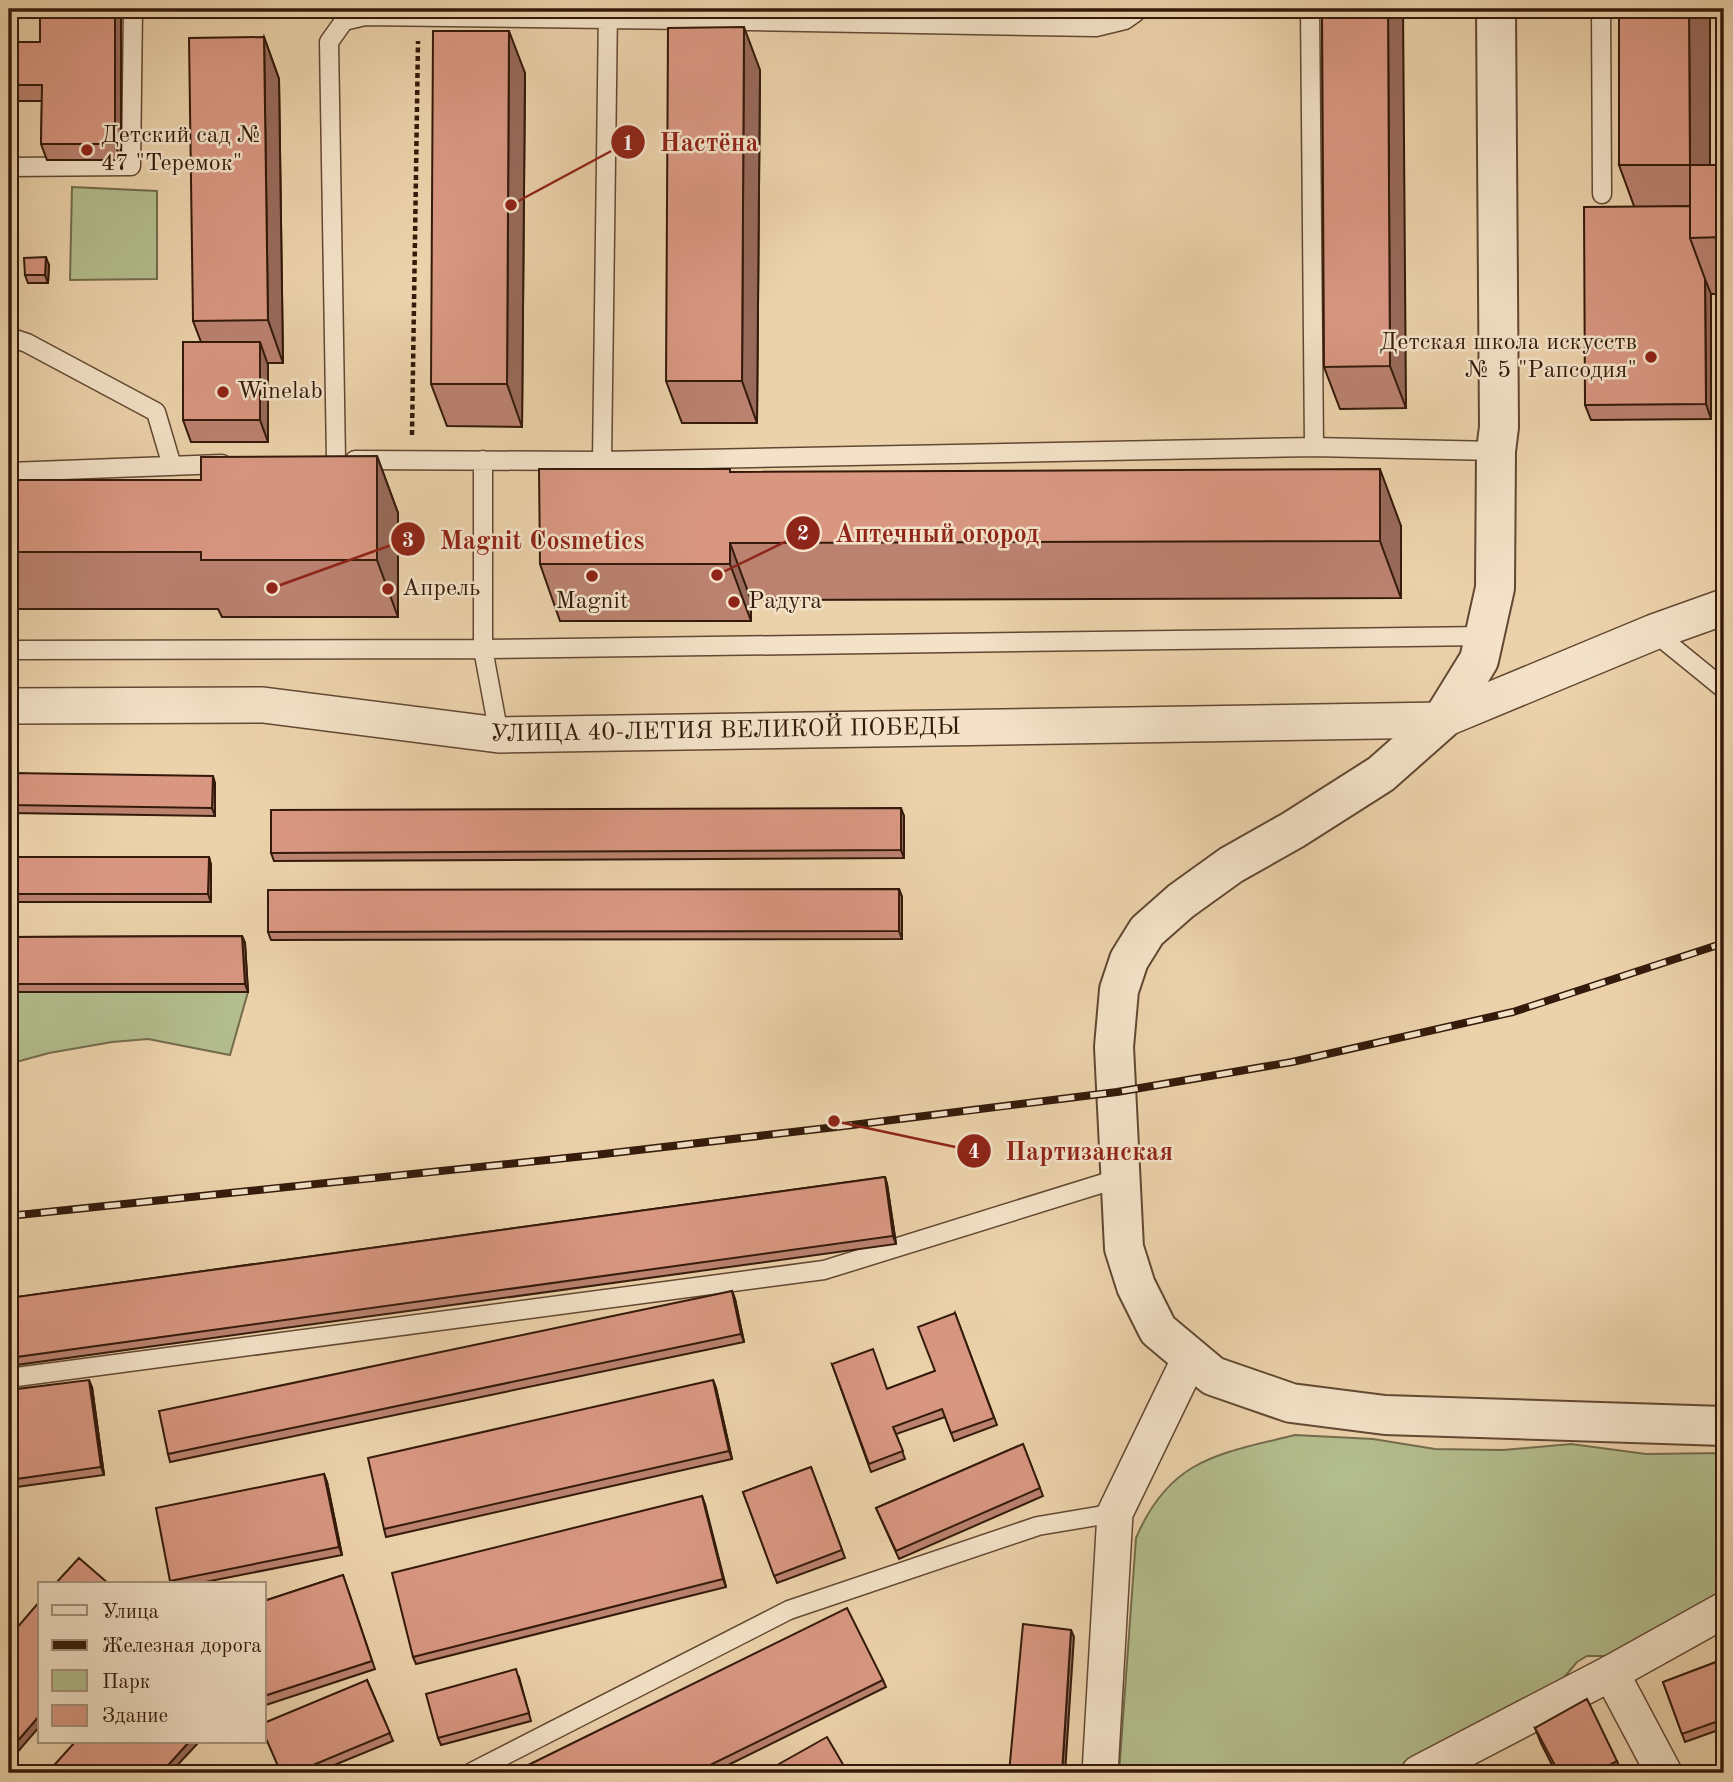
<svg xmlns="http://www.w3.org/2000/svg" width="1733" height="1782" viewBox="0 0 1733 1782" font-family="'Old Standard TT',serif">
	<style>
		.green { fill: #b3bd8d; stroke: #746c4c; stroke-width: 2 }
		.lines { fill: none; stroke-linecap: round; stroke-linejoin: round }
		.service-casing { stroke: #624832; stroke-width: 21 }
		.minor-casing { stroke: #624832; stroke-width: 38 }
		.tertiary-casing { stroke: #624832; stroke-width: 42 }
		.path { stroke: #341a0a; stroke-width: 4.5; stroke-dasharray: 5 3.5; stroke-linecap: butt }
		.service { stroke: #f3e2c8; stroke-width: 18 }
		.minor { stroke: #f3e2c8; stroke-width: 35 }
		.tertiary { stroke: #f3e2c8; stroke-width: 38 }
		.rail-casing { stroke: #341a0a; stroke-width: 8 }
		.rail { stroke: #f3e2c8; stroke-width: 5; stroke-dasharray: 16; stroke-linecap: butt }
		.wall { fill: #bb8270; stroke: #341a0a; stroke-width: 2 }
		.shaded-wall { fill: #986a5b; stroke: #341a0a; stroke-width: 2 }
		.building { fill: #d99782; stroke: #341a0a; stroke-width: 2 }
		.poi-dot { fill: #8f2418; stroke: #f3e2c8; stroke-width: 2.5 }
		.labels { text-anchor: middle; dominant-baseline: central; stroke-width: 5; stroke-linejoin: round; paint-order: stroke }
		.poi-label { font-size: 24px; fill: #341a0a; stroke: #f3e2c8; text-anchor: start }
		.street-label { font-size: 24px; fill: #341a0a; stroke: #f3e2c8 }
		.leader { fill: none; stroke: #8f2418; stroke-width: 2.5 }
		.callout-dot { fill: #8f2418; stroke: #f3e2c8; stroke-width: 2.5 }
		.mark-label { font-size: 21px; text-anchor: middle; font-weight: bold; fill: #fff }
		.callout-label { font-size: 26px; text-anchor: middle; font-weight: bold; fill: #8f2418; stroke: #f3e2c8; stroke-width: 5; stroke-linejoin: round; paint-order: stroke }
	</style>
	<rect width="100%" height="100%" fill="#ecd2ab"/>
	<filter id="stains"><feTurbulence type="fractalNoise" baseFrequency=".00286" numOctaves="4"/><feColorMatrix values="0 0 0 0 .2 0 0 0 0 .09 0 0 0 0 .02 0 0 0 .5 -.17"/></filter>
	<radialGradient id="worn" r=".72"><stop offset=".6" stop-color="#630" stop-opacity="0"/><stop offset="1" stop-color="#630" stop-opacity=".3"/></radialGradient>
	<path class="green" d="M72,187L157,191V279L70,280Z
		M9,992H248L230,1055L148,1039L112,1042L49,1053L9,1064Z
		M1295,1435L1373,1439L1435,1449L1503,1450L1571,1444L1646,1454L1724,1453V1599L1609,1656H1587L1577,1662L1562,1680L1400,1773H1119L1136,1538C1170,1458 1219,1454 1295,1435Z"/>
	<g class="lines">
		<defs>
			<path id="service" d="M1310,9L1314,447
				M1601,9L1602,194
				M688,20L1096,27L1125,20L1135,13L1136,9
				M9,167L131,166L133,9
				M9,337L27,343L156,412L172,466
				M336,460L329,42L344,21L365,16L688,20L689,9
				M355,460L602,461L1314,447L1496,451
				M483,460V649L499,735
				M602,461L608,10
				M9,472L222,464
				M1654,632L1724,689
				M9,650L483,649L1485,636
				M9,1378L824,1270L1120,1178
				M470,1773L789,1610L1038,1526L1115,1513"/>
			<g id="minor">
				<path id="s1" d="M9,706L263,705L499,735L1442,720L1654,632L1724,607"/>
				<path d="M1611,1673L1664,1773"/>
				<path d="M1100,1773L1115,1513L1190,1358"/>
				<path d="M1419,1773L1611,1673L1724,1610"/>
			</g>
			<path id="tertiary" d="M1496,9L1499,427L1496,451L1495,588L1479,660L1442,720L1381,774L1293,830L1231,865L1181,901L1147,931L1129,960L1119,990L1114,1047L1124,1248L1136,1286L1158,1330L1213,1376L1291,1403L1385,1415L1724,1426"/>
		</defs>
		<use href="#service" class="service-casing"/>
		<use href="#minor" class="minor-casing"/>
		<use href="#tertiary" class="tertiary-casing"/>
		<path class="path" d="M412,435L418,41"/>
		<use href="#service" class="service"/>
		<use href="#minor" class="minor"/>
		<use href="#tertiary" class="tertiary"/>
		<defs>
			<path id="rail" d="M9,1216L595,1155L836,1127L1117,1092L1292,1062L1513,1012L1724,943"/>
		</defs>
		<use href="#rail" class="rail-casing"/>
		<use href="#rail" class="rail"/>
	</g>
	<path class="wall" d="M40,9H121V160H47L41,144L42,101H9V42H40Z
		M430,9H464V10H431Z
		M1322,9L1406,408L1340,409L1324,367Z
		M264,37L279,79L283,363H268V442H191L183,420L201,342L193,321Z
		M760,70L757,423H682L666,381Z
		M525,73L522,427L447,426L431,384Z
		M1619,165H1724V294H1711V419L1591,420L1585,405L1634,206Z
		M49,265L48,283H28L25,275Z
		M377,456L398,513V617H222L218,609H9V480H201Z
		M731,472L1401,526V598L751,600V621H560L540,564Z
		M9,773L215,783V816L9,813Z
		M904,816V858L274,861L271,853Z
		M9,857H209L211,865V902H9Z
		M899,889L902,897V939L271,940L268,932Z
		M242,936L245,943L248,992H9V937Z
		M885,1177L887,1184L896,1244L9,1366V1298Z
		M732,1291L735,1299L744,1342L170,1462L168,1454Z
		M955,1313L997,1425L954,1441L945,1417L896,1434L905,1459L871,1472L832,1364L887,1389L935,1371Z
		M713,1380L716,1388L732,1459L386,1537L384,1529Z
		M92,1387L104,1475L9,1488V1390Z
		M1023,1444L1043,1496L899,1559L876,1508Z
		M811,1467L845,1558L777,1583L743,1492Z
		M324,1474L327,1482L342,1555L195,1584H171L170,1581Z
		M702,1496L726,1587L416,1664L413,1657Z
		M343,1575L375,1669L266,1705L264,1700V1601Z
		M1724,1659V1728L1685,1742L1663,1682Z
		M519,1677L531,1721L441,1745L438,1738Z
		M367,1680L393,1741L315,1773H280Z
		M883,1680L886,1687L712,1773H512Z
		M1535,1728L1617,1761L1622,1773H1556L1541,1743Z"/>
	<path class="shaded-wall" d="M115,9H121V160L115,144Z
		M1388,9H1403L1406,408L1390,366Z
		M1689,9H1710V222L1690,165Z
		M744,27L760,70L757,423L742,381Z
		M509,31L525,73L522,427L507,384Z
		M264,37L279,79L283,363L268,320Z
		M46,257L49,265L48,283L45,275Z
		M1705,279L1711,294V419L1706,404Z
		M260,342L268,365V442L260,420Z
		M377,456L398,513V617L377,560Z
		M1380,469L1401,526V598L1380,541Z
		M730,543L751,600V621L730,564Z
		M213,776L215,783V816L212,808Z
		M901,808L904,816V858L901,850Z
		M209,857L211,865V902L208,894Z
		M899,889L902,897V939L899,931Z
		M242,936L245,943L248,992L245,984Z
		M885,1177L887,1184L896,1244L893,1236Z
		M732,1291L735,1299L744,1342L741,1334Z
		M89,1380L92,1387L104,1475L101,1467Z
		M713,1380L716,1388L732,1459L729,1451Z
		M324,1474L327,1482L342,1555L339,1547Z
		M702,1496L705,1504L726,1587L723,1579Z
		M1071,1630L1074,1637L1065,1773H1062Z
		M40,1715V1726L9,1762V1751Z
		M189,1742H199L170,1773H161Z"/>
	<path class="building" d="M40,9H115V144H41L42,85H9V42H40Z
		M1322,9H1388L1390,366L1324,367Z
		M1619,9H1689L1690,165H1724V237L1690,238V165H1619Z
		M744,27L742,381H666L668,28Z
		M433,31H509L507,384H431Z
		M264,37L268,320L193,321L189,38Z
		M1690,206V238L1705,279L1706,404L1585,405L1584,207Z
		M46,257L45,275H25L24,258Z
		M183,342H260V420H183Z
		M377,456V560H201V552H9V480H201V457Z
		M539,469H730V472L1380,469V541L730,543V564H540Z
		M9,773L213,776L212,808L9,805Z
		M901,808V850L271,853V810Z
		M9,857H209L208,894H9Z
		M899,889V931L268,932V890Z
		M242,936L245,984H9V937Z
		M885,1177L893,1236L9,1358V1298Z
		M732,1291L741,1334L168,1454L159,1411Z
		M955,1313L994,1418L951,1433L942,1409L893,1427L903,1451L869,1464L832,1364L873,1349L887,1389L935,1371L918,1327Z
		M89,1380L101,1467L9,1480V1390Z
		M713,1380L729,1451L384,1529L368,1458Z
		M1023,1444L1040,1488L896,1551L876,1508Z
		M811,1467L842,1550L774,1576L743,1492Z
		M324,1474L339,1547L170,1581L156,1508Z
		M702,1496L723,1579L413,1657L392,1573Z
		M79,1558L109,1584H55Z
		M343,1575L372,1661L264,1696V1601Z
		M40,1601V1715L9,1751V1637Z
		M847,1608L883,1680L694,1773H512Z
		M1023,1624L1071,1630L1062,1773H1009Z
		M1724,1659V1719L1682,1734L1663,1682Z
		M516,1669L529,1713L438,1738L426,1694Z
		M367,1680L390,1733L294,1773H281L264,1734V1723Z
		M1587,1699L1617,1761L1595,1773H1559L1535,1728Z
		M827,1737L848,1773H763Z
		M75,1742H189L161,1773H47Z"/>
	<g class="poi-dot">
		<circle cx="87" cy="150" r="7"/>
		<circle cx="1651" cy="357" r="7"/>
		<circle cx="223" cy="392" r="7"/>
		<circle cx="592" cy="576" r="7"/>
		<circle cx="388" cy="589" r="7"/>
		<circle cx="734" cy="602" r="7"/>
	</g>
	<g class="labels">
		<g class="poi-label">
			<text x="101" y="136">Детский сад №<tspan x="101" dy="28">47 "Теремок"</tspan></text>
			<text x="1637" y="343" text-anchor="end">Детская школа искусств<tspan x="1637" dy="28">№ 5 "Рапсодия"</tspan></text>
			<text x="237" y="392">Winelab</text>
			<text x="402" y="589">Апрель</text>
			<text x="592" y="602" text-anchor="middle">Magnit</text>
			<text x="748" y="602">Радуга</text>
		</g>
		<g class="street-label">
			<text stroke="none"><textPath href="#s1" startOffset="718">УЛИЦА 40-ЛЕТИЯ ВЕЛИКОЙ ПОБЕДЫ</textPath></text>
		</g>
	</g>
	<path class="leader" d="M511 205L628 142M717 575L803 533M272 588L408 539M834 1121L974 1151"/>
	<g class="callout-dot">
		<circle cx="511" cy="205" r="7"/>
		<circle cx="717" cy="575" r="7"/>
		<circle cx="272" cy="588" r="7"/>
		<circle cx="834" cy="1121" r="7"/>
		<circle cx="628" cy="142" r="18"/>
		<circle cx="803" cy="533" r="18"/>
		<circle cx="408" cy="539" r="18"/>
		<circle cx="974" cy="1151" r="18"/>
	</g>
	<g class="mark-label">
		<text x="628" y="150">1</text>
		<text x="803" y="540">2</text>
		<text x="408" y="547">3</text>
		<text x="974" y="1158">4</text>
	</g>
	<g class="callout-label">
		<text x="709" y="151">Настёна</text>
		<text x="937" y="542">Аптечный огород</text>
		<text x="542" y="549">Magnit Cosmetics</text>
		<text x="1089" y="1160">Партизанская</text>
	</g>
	<rect width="1733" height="1782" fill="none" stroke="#ecd2ab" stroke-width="35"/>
	<rect x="10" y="10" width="1712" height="1761" fill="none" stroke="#341a0a" stroke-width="3.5"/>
	<rect x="18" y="18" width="1698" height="1747" fill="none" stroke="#341a0a" stroke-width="2"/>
	<rect x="38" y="1582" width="228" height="161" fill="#f3e2c8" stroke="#a7927c" stroke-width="2"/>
	<rect x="52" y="1605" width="35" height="10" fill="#f3e2c8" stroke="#a7927c" stroke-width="2"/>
	<text x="102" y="1618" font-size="21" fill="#341a0a">Улица</text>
	<rect x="52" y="1640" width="35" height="10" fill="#341a0a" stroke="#a7927c" stroke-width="2"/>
	<text x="102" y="1652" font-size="21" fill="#341a0a">Железная дорога</text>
	<rect x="52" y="1670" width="35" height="21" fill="#b3bd8d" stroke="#a7927c" stroke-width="2"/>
	<text x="102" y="1688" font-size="21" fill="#341a0a">Парк</text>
	<rect x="52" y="1705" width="35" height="21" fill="#d99782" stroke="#a7927c" stroke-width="2"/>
	<text x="102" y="1722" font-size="21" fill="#341a0a">Здание</text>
	<rect width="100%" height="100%" filter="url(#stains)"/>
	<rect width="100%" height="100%" fill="url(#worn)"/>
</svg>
